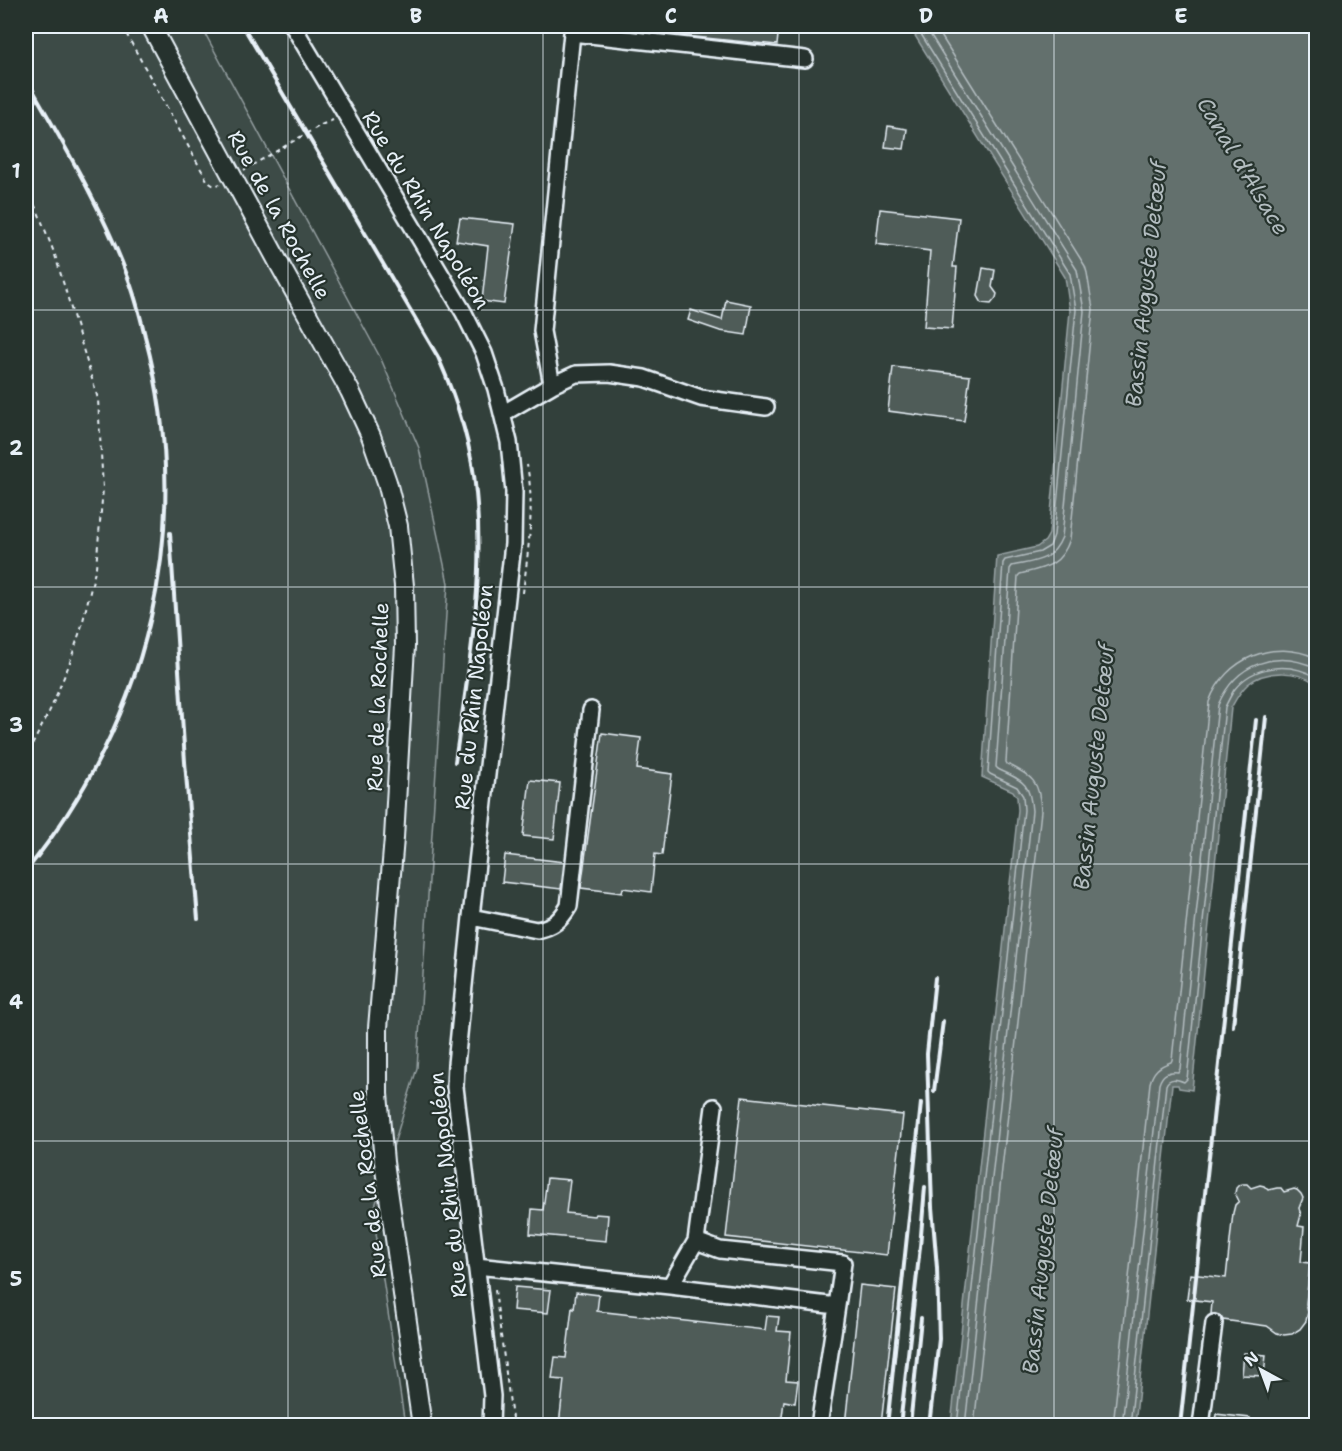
<svg xmlns="http://www.w3.org/2000/svg" width="1342" height="1451" viewBox="0 0 1342 1451" font-family="'Shantell Sans',sans-serif">
	<style>
		.built { fill: #333f3a }
		.green { fill: #3e4b47; stroke: #939ea0; stroke-width: 1.5 }
		.water { fill: #636f6d; stroke: #98a3a5; stroke-width: 1.5 }
		.lines { fill: none; stroke-linecap: round; stroke-linejoin: round }
		.shore { stroke: #b3bdc0; stroke-width: 1.5 }
		.building { fill: #505c59; stroke: #e8f1f8; stroke-width: 1.5 }
		.minor-casing { stroke: #e8f1f8; stroke-width: 20 }
		.major-casing { stroke: #e8f1f8; stroke-width: 22 }
		.path { stroke: #e8f1f8; stroke-width: 2; stroke-dasharray: 4.5 4.5; stroke-linecap: butt }
		.minor { stroke: #26332d; stroke-width: 15 }
		.major { stroke: #26332d; stroke-width: 18 }
		.rail { stroke: #e8f1f8; stroke-width: 4 }
		.path-bridge { stroke: #e8f1f8; stroke-width: 2; stroke-dasharray: 4.5 4.5; stroke-linecap: butt }
		.grid { fill: none; stroke: #e8f1f8; stroke-width: 1.5; stroke-opacity: 0.55 }
		.labels { text-anchor: middle; dominant-baseline: central; stroke-width: 4.5; stroke-linejoin: round; paint-order: stroke }
		.street-label { font-size: 21px; fill: #e8f1f8; stroke: #26332d }
		.water-label { font-size: 22px; font-style: italic; fill: #b3bdc0; stroke: #26332d }
		.neatline { fill: none; stroke: #e8f1f8; stroke-width: 2 }
		.grid-label { font-size: 20px; text-anchor: middle; font-weight: bold; fill: #e8f1f8 }
	</style>
	<rect width="100%" height="100%" fill="#26332d"/>
	<filter id="ink" filterUnits="userSpaceOnUse"><feTurbulence type="fractalNoise" baseFrequency=".0167" numOctaves="2"/><feDisplacementMap in="SourceGraphic" scale="12" xChannelSelector="R" yChannelSelector="G"/><feConvolveMatrix kernelMatrix="1 2 1 2 8 2 1 2 1" color-interpolation-filters="sRGB"/></filter>
	<g filter="url(#ink)">
		<path class="built" d="M201,26H1041L1316,470V1425H405L373,1213L417,1068L381,359Z"/>
		<path class="green" d="M26,26H201L381,359L419,448L448,583L417,1068L373,1213L405,1425H26Z"/>
		<path class="water" d="M909,26H1316V684C1298,670 1266,669 1248,684C1240,691 1236,699 1231,708L1192,1090L1179,1088L1178,1085H1172L1135,1425H951L1018,810L1017,797L1013,791L982,777L997,556L1037,547L1045,541L1049,534L1070,311L1065,277Z"/>
		<g class="lines">
			<path class="shore" d="M916,26L1070,274L1076,310L1054,535L1050,546L1040,552L1005,560L1003,563L988,772L990,774L1017,787L1023,796L1024,810L957,1426
				M925,26L1077,270L1084,311L1062,537C1052,562 1035,561 1012,566L1010,569L996,767L998,769C1022,781 1030,781 1032,811L965,1426
				M935,26L1085,266L1087,273L1093,309L1070,539C1061,566 1045,568 1020,574L1018,576L1006,762L1007,764C1033,776 1040,782 1041,811L974,1426
				M1113,1426L1150,1083C1153,1071 1159,1066 1171,1062L1172,1060L1209,702C1225,658 1274,638 1316,658
				M1122,1426L1159,1084C1162,1074 1168,1071 1178,1072L1180,1069L1218,705C1236,663 1276,649 1316,668
				M1130,1426L1166,1085C1169,1077 1177,1079 1184,1082L1187,1079L1225,707C1228,701 1231,695 1234,690C1254,664 1290,662 1316,677"/>
		</g>
		<path class="building" d="M676,26H779L777,45L675,35Z
			M888,126L907,129L904,149L885,147Z
			M880,209L959,218L953,267H957L952,329L924,327L930,251L876,244Z
			M460,218L515,224L504,304L482,301L488,246L456,241Z
			M983,268L995,270L992,287L997,294L996,298L991,304L982,303L978,296Z
			M726,300L751,305L746,335L720,331L688,320L691,310L722,320Z
			M893,367L970,376L964,421L888,411Z
			M602,733L641,738L637,769L672,774L662,855L655,854L651,892L623,888L622,893L581,888Z
			M530,780L560,783L554,839L523,836Z
			M505,855L564,862L561,889L502,882Z
			M742,1097L903,1115L887,1255L726,1237Z
			M547,1178L570,1180L566,1213L594,1216L595,1214L608,1215L606,1241L530,1234L532,1209L543,1210Z
			M1243,1184H1247L1251,1188L1260,1185L1264,1186L1268,1190L1277,1188H1281L1284,1192L1294,1189L1297,1190L1301,1194L1303,1198L1299,1208L1301,1215L1298,1226L1304,1227L1301,1262L1310,1263L1306,1304L1308,1312L1306,1321L1300,1329L1292,1334L1284,1335L1277,1333L1267,1326L1223,1320L1219,1315L1211,1314L1212,1302L1187,1299L1190,1274L1226,1278L1233,1213L1235,1205L1239,1201L1235,1193L1236,1188L1239,1185Z
			M860,1285L896,1289L881,1425H845Z
			M515,1287L551,1290L548,1313L513,1310Z
			M576,1292L599,1295L597,1311L765,1330L767,1316L779,1317L777,1331L791,1332L786,1380L798,1381L795,1403L784,1401L781,1425H559L564,1380L552,1379L555,1357L566,1358L572,1308L574,1309Z
			M1244,1353L1266,1355L1264,1376L1242,1375Z
			M1216,1414L1250,1418L1249,1425H1215Z"/>
		<g class="lines">
			<defs>
				<path id="minor" d="M293,26L464,313L484,353L496,389L509,442L514,492L513,544L471,917L456,1064L455,1087L492,1396L491,1426
					M552,385L542,331L572,33L805,59
					M502,414L552,385L576,374L609,373L644,378L701,398L766,407
					M471,917L537,930C554,926 560,921 569,906L591,710
					M696,1241L720,1250L843,1263L837,1306
					M476,1266L670,1286L837,1306L819,1426
					M670,1286L696,1241L714,1107
					M1201,1426L1214,1323"/>
				<path id="major" d="M151,26L281,267L350,391L371,436L387,482L398,526L404,586L405,646L394,838L378,1028V1094L384,1162L422,1426"/>
			</defs>
			<use href="#minor" class="minor-casing"/>
			<use href="#major" class="major-casing"/>
			<path class="path" d="M122,26L208,182L214,186L220,184
				M321,125L333,120
				M26,189L38,212L55,255L98,399L103,489L96,567L82,625L69,665L51,708L26,757
				M523,593C528,551 535,507 527,465
				M495,1290L513,1426"/>
			<use href="#minor" class="minor"/>
			<use href="#major" class="major"/>
			<path class="rail" d="M243,26L438,357C457,400 472,446 476,493C485,583 468,673 455,762
				M26,78C62,142 101,206 127,275C135,295 140,315 145,336C196,527 149,718 26,871
				M170,533L185,762L198,919
				M1233,1026L1266,717
				M934,1091L943,1021
				M887,1426L921,1103
				M900,1426L920,1247L925,1187
				M910,1426L921,1318
				M929,1426L939,1339L937,1268L932,1207L927,1054L935,978
				M1180,1426L1256,720"/>
			<path class="path-bridge" d="M244,170L321,125"/>
		</g>
	</g>
	<path class="grid" d="M288,26V1426M543,26V1426M799,26V1426M1054,26V1426M26,310H1316M26,587H1316M26,864H1316M26,1141H1316"/>
	<g class="labels">
		<g class="street-label">
			<text transform="translate(426 210) rotate(59)">Rue du Rhin Napoléon</text>
			<text transform="translate(279 215) rotate(61)">Rue de la Rochelle</text>
			<text transform="translate(378 697) rotate(-88)">Rue de la Rochelle</text>
			<text transform="translate(474 697) rotate(-84)">Rue du Rhin Napoléon</text>
			<text transform="translate(368 1184) rotate(-97)">Rue de la Rochelle</text>
			<text transform="translate(448 1185) rotate(-96)">Rue du Rhin Napoléon</text>
		</g>
		<g class="water-label">
			<text transform="translate(1243 166) rotate(59)">Canal d'Alsace</text>
			<text transform="translate(1146 284) rotate(-84)">Bassin Auguste Detœuf</text>
			<text transform="translate(1094 767) rotate(-84)">Bassin Auguste Detœuf</text>
			<text transform="translate(1043 1251) rotate(-84)">Bassin Auguste Detœuf</text>
		</g>
	</g>
	<rect width="1342" height="1451" fill="none" stroke="#26332d" stroke-width="66"/>
	<g transform="translate(1261 1370) rotate(319)" stroke="#26332d" stroke-width="4.5" paint-order="stroke">
	<path d="M0-4.5L10 22L0 15L-10 22Z" fill="#e8f1f8"/>
	<text y="-9" font-size="16" font-weight="bold" text-anchor="middle" fill="#e8f1f8">N</text>
	</g>
	<rect x="33" y="33" width="1276" height="1385" class="neatline"/>
	<g class="grid-label">
		<text x="161" y="23">A</text>
		<text x="416" y="23">B</text>
		<text x="671" y="23">C</text>
		<text x="926" y="23">D</text>
		<text x="1181" y="23">E</text>
		<text x="16" y="178">1</text>
		<text x="16" y="455">2</text>
		<text x="16" y="732">3</text>
		<text x="16" y="1009">4</text>
		<text x="16" y="1286">5</text>
	</g>
</svg>
